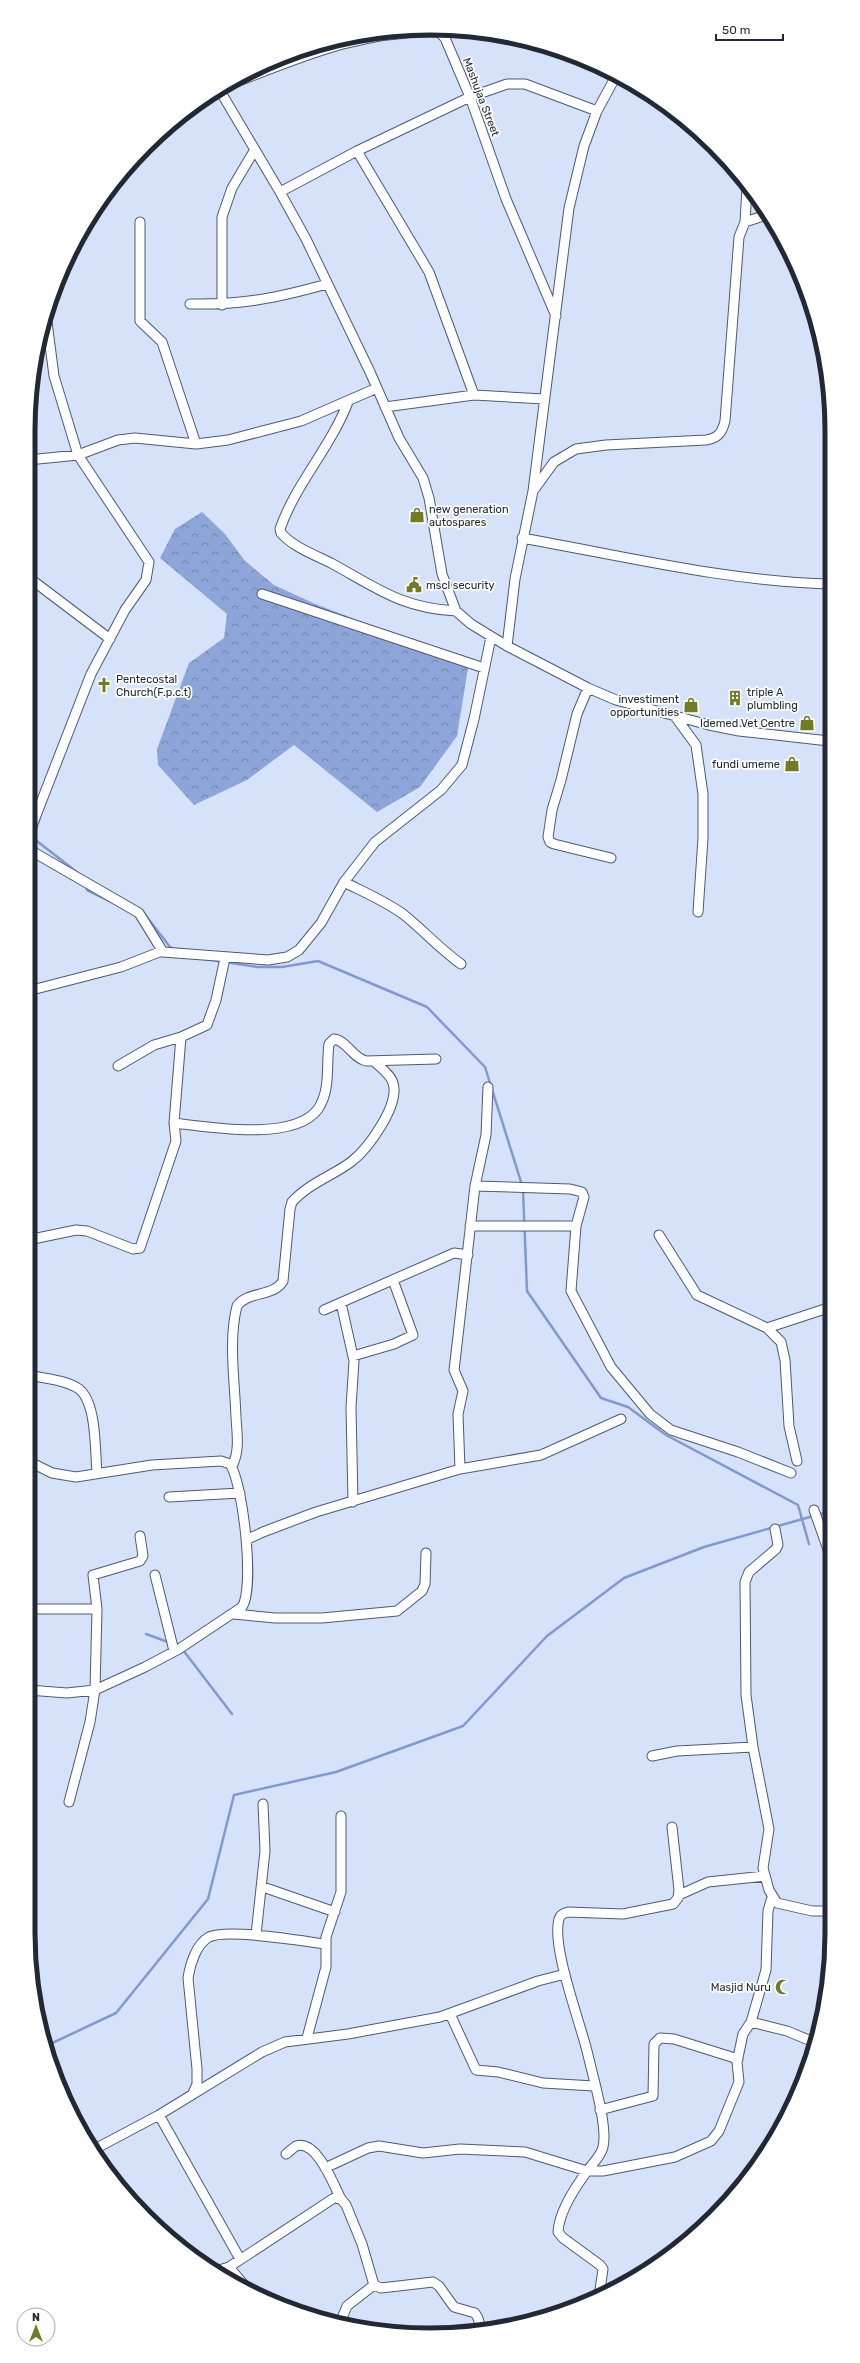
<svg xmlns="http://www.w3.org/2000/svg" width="860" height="2363" viewBox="0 0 860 2363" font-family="Rubik,sans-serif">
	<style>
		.forest { fill: url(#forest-crowns) }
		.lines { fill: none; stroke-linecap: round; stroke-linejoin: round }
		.stream { stroke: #8199cc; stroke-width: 2.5 }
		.street-casing { stroke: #4e5a73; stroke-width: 11 }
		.street { stroke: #fff; stroke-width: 9 }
		.labels { text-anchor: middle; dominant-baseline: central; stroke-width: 3.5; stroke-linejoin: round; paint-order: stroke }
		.street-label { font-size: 11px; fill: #232934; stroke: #fff }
		.poi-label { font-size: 11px; fill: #232934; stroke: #fff; text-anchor: start }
		.rim { fill: none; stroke: #232934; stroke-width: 5 }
	</style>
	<defs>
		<pattern id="forest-crowns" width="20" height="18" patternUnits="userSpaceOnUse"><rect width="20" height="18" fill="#8da5d8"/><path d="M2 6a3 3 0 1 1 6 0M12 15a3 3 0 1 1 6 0" fill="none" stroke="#7386b0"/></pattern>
	</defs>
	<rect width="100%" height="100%" fill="#d6e2fa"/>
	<path class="forest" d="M202,512L225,534L245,561L274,585L313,603L367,624L400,641L468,668L457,736L420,787L377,812L294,745L247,780L194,805L158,765L157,749L189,663L224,638L227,614L160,558L175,529Z"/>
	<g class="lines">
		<path class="stream" d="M43,808L33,838L78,873
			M86,885L87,890L118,905
			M143,912L170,947L174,949
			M198,958L258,967H282L318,961L427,1007L485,1067L522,1185
			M523,1190L527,1291L601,1398L628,1407L666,1435L798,1505L809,1544
			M146,1634L168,1642
			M183,1650L232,1714
			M46,2046L116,2013L208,1899L234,1795L336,1772L463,1726L547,1636L624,1578L704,1547L831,1511"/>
		<defs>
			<path id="street" d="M221,88C295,60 356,30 439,32L445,38L470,97L506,199L556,316
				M219,89L280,192L306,239L370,372L399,438L423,478L429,498L442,574L456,611L471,624L507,646L588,688L616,700L709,725L739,731L829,741
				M357,151L429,272L474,395
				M280,192L357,151L470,97L507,84H525L597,111L616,76
				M140,222V321L162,342L196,444
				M745,222L747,187
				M190,304C242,305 277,298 327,284
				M222,305V217L232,188L254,151
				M348,402C331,447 296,483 280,529L281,533C293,547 315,555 331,563C377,588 401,608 456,611
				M385,407L474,395L544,399
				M28,460L78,455L118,440L135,438L196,444L228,440L301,421L377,388
				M533,491L569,208L584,146L597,111
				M522,538C624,556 725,581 829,584
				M28,577L110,639
				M262,594L484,668
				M507,646L515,579L533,491L554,462L576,449L606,445L706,440C718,438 722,433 725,421L739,237L745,222L766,215
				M588,688L577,714L561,780L552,810L548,837L550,842L554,844L611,858
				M674,715L696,745L703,794V838L698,912
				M28,836L91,674L125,610L146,580L149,562L78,455L54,376L46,314
				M28,849L139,913L163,952L268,960L287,957L299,950L321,923L344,882L375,842L441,790L462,765L474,719L491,637
				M344,882C364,892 385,901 403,914C423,930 440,949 461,964
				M28,991L121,967L162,951
				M118,1066L154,1045L181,1037L207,1025L216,1000L225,958
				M174,1123C208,1127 294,1142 318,1109C331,1090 326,1065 329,1044L334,1039C346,1040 353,1058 366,1061L436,1059
				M475,1186L570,1189L582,1192L584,1197L576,1226L571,1291L611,1367L650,1414L671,1430L738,1452L791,1473
				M470,1226H576
				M659,1235L697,1295L767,1328L781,1342L785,1360L789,1426L797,1461
				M28,1240L76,1230L87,1231L133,1249L140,1248L176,1141L174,1123L181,1037
				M341,1303L354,1361L351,1407L353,1502
				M324,1310L454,1253L468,1255
				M767,1328L831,1307
				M353,1356L394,1344L413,1335L393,1280
				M28,1375C43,1378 66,1380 79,1389C97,1403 95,1452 97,1473
				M28,1461L52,1473L76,1477L152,1465L221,1461L230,1464C243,1483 255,1588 242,1607L179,1649L145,1667L95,1690L67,1693L28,1690
				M232,1466C240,1452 237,1433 236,1418C235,1382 228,1341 237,1306C247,1291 274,1297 283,1281L290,1209L292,1202C308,1184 332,1176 351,1162C368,1149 400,1105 393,1083C391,1075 381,1068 375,1062
				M460,1469L458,1414L463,1391L454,1370L455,1362L475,1186L486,1135L488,1087
				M169,1497L240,1493
				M814,1510L831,1558
				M775,1529L778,1545L776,1549L749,1572L745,1582L746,1695L753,1747L769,1829L763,1868L769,1890L777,1903L812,1911H832
				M246,1540L263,1532L316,1512L460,1469L541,1455L621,1419
				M155,1575L174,1651
				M28,1609H97
				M234,1614L275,1618H322L397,1611L422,1591L425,1584L426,1553
				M652,1756L677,1751L753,1747
				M69,1802L90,1722L95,1690L97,1609L93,1575L140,1561L143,1556L140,1536
				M263,1887L335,1912
				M679,1895L708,1882L765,1876
				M256,1935L265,1851L263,1804
				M450,2014L476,2070L498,2072L543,2083L594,2086
				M751,2022L787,2031L816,2043
				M307,2038L326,1967V1937L341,1892V1816
				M193,2093L197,2084V2069L188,1978C190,1965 196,1944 209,1937C227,1928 302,1941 325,1944
				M600,2110L653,2096L654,2044L660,2038L674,2039L738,2059
				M159,2115L240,2259
				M93,2150L159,2115L262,2052L285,2042L348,2034L440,2017L538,1981L565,1974
				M286,2154C289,2152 293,2148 296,2146C317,2139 334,2186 341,2199L346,2205L362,2244L374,2285L381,2288L433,2282L439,2286L454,2307L475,2313L478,2318L481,2330
				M325,2168L368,2148L379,2146L423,2153L460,2149L525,2152L587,2171H603L675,2157L711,2141L719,2131L739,2082L737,2062L743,2034L751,2022L766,1970L768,1911L772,1897
				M229,2267L251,2293
				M216,2271L229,2267L334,2198L341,2199
				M599,2297L603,2269L600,2265L563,2238L558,2232C559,2212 576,2186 588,2170C593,2163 601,2156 603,2147C608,2127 593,2077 588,2055C581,2024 551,1947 559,1919C560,1915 564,1913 568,1912L623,1914L673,1904L678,1898L679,1890L672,1827
				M340,2323L347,2306L374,2285"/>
		</defs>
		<use href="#street" class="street-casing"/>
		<use href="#street" class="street"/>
	</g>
	<defs>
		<symbol id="shop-bare" viewBox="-9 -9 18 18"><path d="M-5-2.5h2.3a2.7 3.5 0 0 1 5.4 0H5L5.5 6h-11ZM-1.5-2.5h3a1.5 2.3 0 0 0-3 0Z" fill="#737b26" stroke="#fff" stroke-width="2.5" paint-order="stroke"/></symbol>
		<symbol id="civic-bare" viewBox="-9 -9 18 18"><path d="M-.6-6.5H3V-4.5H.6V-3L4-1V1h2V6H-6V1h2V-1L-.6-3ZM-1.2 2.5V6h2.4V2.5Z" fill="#737b26" stroke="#fff" stroke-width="2.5" paint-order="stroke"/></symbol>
		<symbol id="church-bare" viewBox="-9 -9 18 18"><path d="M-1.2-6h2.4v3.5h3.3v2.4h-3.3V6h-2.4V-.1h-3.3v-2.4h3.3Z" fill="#737b26" stroke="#fff" stroke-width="2.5" paint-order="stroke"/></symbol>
		<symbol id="building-bare" viewBox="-9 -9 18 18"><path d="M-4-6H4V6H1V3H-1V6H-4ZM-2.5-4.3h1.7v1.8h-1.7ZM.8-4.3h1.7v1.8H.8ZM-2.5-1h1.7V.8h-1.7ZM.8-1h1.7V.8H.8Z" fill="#737b26" stroke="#fff" stroke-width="2.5" paint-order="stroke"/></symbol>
		<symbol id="mosque-bare" viewBox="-9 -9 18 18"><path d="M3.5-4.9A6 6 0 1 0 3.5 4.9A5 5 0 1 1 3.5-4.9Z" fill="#737b26" stroke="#fff" stroke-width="2.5" paint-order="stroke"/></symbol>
	</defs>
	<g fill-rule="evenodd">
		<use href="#shop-bare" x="406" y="504" width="22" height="22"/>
		<use href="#civic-bare" x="403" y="574" width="22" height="22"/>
		<use href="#church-bare" x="93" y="674" width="22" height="22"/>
		<use href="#building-bare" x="724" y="687" width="22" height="22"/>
		<use href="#shop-bare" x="680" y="694" width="22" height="22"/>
		<use href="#shop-bare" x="796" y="712" width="22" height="22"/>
		<use href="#shop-bare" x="781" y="753" width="22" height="22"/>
		<use href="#mosque-bare" x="772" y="1976" width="22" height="22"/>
	</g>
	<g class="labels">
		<g class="street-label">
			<text transform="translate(481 97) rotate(69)">Mashujaa Street</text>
		</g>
		<g class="poi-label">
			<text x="429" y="509">new generation<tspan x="429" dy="13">autospares</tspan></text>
			<text x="426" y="585">mscl security</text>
			<text x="116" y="679">Pentecostal<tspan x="116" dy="13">Church(F.p.c.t)</tspan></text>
			<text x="747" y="692">triple A<tspan x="747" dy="13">plumbling</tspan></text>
			<text x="679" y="699" text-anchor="end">investiment<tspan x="679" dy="13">opportunities</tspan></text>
			<text x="795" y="723" text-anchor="end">Idemed Vet Centre</text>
			<text x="780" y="764" text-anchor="end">fundi umeme</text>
			<text x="771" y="1987" text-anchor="end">Masjid Nuru</text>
		</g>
	</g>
	<path d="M0 0H860V2363H0ZM430 35H430A395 395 0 0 1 825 430V1933A395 395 0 0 1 430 2328H430A395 395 0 0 1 35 1933V430A395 395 0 0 1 430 35Z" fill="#fff" fill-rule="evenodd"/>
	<path class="rim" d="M430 35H430A395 395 0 0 1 825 430V1933A395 395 0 0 1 430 2328H430A395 395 0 0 1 35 1933V430A395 395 0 0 1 430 35Z"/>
	<g transform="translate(36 2327)"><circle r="19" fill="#ffffff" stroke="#a7a9ae"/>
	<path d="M0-3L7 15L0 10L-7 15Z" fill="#737b26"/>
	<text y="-6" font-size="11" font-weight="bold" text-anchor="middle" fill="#232934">N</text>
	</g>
	<path d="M716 34v6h67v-6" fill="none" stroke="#232934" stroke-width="2"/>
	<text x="722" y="34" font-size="12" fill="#232934" stroke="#ffffff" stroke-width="3" paint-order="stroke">50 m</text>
</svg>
